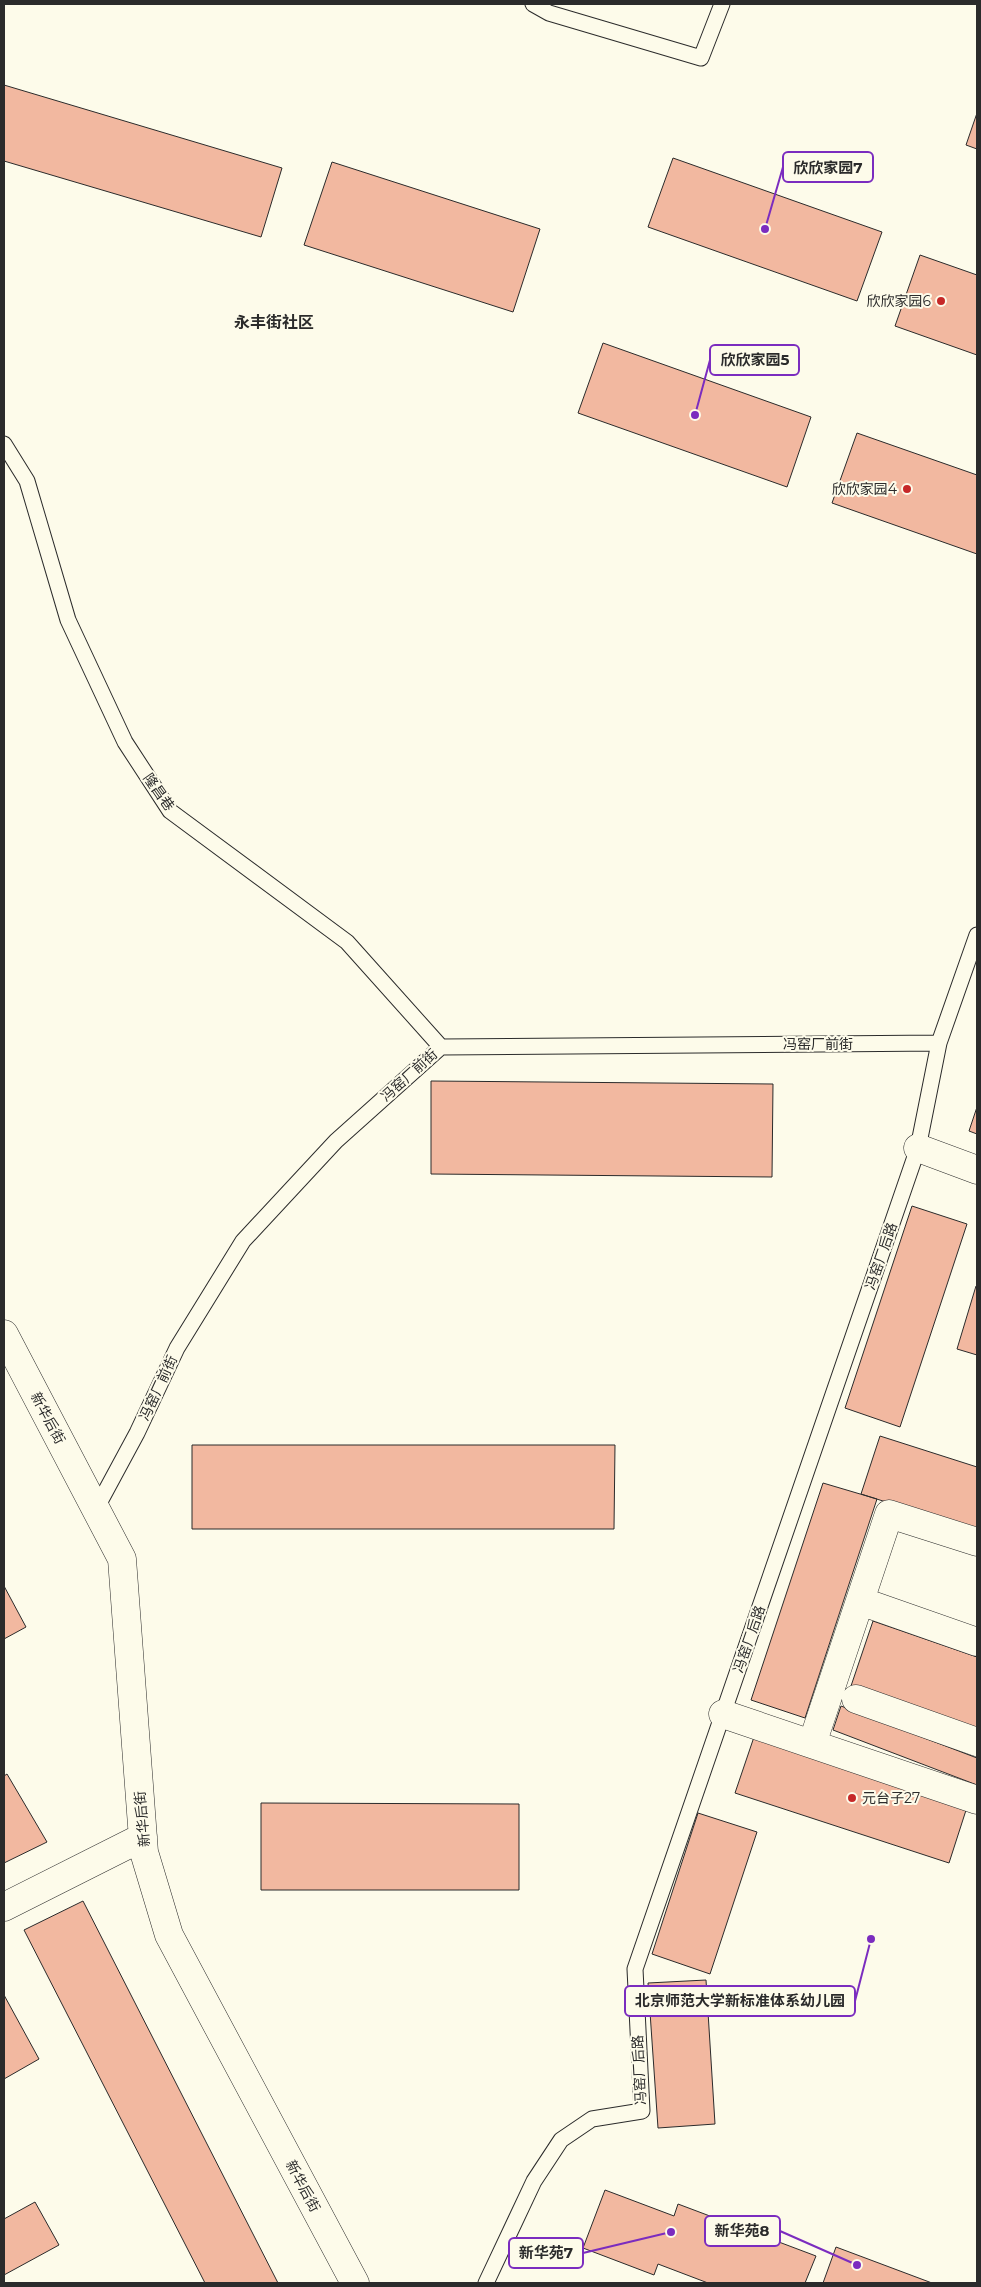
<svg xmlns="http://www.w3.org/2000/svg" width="981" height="2287" viewBox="0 0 981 2287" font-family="Montserrat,'Noto Sans SC',sans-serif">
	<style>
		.building { fill: #f2b8a0; stroke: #2b2b2b }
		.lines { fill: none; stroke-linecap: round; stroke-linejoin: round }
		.service-casing { stroke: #2b2b2b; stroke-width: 17 }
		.minor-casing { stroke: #2b2b2b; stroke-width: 29 }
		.tertiary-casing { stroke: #2b2b2b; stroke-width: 29 }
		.service { stroke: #fdfbea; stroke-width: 15 }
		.minor { stroke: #fdfbea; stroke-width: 28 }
		.tertiary { stroke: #fdfbea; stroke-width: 28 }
		.poi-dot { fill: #c62828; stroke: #fdfbea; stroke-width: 2 }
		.labels { text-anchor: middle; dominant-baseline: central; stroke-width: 4; stroke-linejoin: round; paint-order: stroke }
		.poi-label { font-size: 14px; fill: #2b2b2b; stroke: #fdfbea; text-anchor: end }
		.street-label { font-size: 14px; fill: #2b2b2b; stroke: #fdfbea }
		.quarter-label { font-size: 16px; font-weight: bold; fill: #2b2b2b; stroke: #fdfbea }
		.leader { fill: none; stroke: #7b2cbf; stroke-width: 2 }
		.callout-dot { fill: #7b2cbf; stroke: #fdfbea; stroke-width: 2 }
		.callout { fill: #fdfbea; stroke: #7b2cbf; stroke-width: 2 }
		.callout-label { font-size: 15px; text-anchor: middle; font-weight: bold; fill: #2b2b2b }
	</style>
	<rect width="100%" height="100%" fill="#fdfbea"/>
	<path class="building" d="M4,85L282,168L261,237L4,161Z
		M977,113V149L966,145Z
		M673,158L882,232L857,301L648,227Z
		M332,162L540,229L513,312L304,245Z
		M920,255L977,275V355L895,326Z
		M603,343L811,417L787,487L578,413Z
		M857,433L977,475V554L832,503Z
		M431,1081L773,1084L772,1177L431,1174Z
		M977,1107V1134L969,1131Z
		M912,1206L967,1224L900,1427L845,1408Z
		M976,1286L977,1287V1355L957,1349Z
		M880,1436L977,1467V1531L861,1494Z
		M192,1445H615L614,1529H192Z
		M823,1483L877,1499L805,1718L751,1700Z
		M4,1586L26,1627L4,1639Z
		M873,1621L977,1657V1729L851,1686Z
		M841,1706L977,1758V1785L833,1730Z
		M755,1734L968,1804L949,1863L735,1793Z
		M7,1774L47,1842L4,1863V1776Z
		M261,1803L519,1804V1890H261Z
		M698,1813L757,1832L710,1974L652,1954Z
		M83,1901L278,2283H205L24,1930Z
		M706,1980L715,2124L658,2128L648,1983Z
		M4,1995L39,2059L4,2079Z
		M605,2190L674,2216L678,2204L816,2256L805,2283H708L658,2264L654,2275L583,2248Z
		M35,2202L59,2245L4,2275V2219Z
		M836,2247L932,2283H823Z"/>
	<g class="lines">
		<defs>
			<path id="service" d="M533,4L549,13L701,58L722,4
				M4,444L27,481L68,620L125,742L170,811L347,942L441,1047
				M96,1509L137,1433L177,1348L243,1241L336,1141L441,1047L939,1043
				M486,2283L534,2181L561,2140L592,2119L642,2111L635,1969L918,1148L939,1043L977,935"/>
			<path id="minor" d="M860,1601L977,1642
				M856,1699L977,1742
				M723,1714L977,1800
				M812,1744L889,1514L977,1542"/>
			<path id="tertiary" d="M918,1148L977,1170
				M4,1334L122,1559L144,1852L169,1935L355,2283
				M4,1907L143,1837"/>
		</defs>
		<use href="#service" class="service-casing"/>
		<use href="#minor" class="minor-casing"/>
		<use href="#tertiary" class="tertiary-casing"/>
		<use href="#service" class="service"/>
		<use href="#minor" class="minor"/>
		<use href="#tertiary" class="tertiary"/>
	</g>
	<g class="poi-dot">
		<circle cx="941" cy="301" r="5"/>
		<circle cx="907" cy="489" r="5"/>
		<circle cx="852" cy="1798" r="5"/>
	</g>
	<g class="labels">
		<g class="poi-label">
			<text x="931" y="301">欣欣家园6</text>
			<text x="897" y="489">欣欣家园4</text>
			<text x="862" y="1798" text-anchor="start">元台子27</text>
		</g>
		<g class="street-label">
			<text transform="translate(159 792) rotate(55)">隆昌巷</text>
			<text x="818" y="1044">冯窑厂前街</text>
			<text transform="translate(409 1075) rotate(-42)">冯窑厂前街</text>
			<text transform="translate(881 1256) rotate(-71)">冯窑厂后路</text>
			<text transform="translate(158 1388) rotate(-65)">冯窑厂前街</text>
			<text transform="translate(48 1418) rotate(62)">新华后街</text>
			<text transform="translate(749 1639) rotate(-71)">冯窑厂后路</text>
			<text transform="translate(142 1819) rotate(-95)">新华后街</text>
			<text transform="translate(639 2070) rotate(-93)">冯窑厂后路</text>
			<text transform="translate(303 2186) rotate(62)">新华后街</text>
		</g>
		<g class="quarter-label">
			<text x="274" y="322">永丰街社区</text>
		</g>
	</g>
	<path class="leader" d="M765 229L783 167M695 415L710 360M871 1939L855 2001M857 2265L780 2231M671 2232L583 2253"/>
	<g class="callout-dot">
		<circle cx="765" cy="229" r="5"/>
		<circle cx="695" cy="415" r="5"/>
		<circle cx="871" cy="1939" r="5"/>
		<circle cx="857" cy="2265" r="5"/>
		<circle cx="671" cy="2232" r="5"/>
	</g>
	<g class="callout">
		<rect x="783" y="152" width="90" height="30" rx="5"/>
		<rect x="710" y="345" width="89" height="30" rx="5"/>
		<rect x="625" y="1986" width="230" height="30" rx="5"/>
		<rect x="705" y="2216" width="75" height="30" rx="5"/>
		<rect x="509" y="2238" width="74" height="30" rx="5"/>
	</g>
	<g class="callout-label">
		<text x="828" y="173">欣欣家园7</text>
		<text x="755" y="365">欣欣家园5</text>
		<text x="740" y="2006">北京师范大学新标准体系幼儿园</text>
		<text x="742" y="2236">新华苑8</text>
		<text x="546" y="2258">新华苑7</text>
	</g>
	<rect width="981" height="2287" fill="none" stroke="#2b2b2b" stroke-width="10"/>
</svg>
